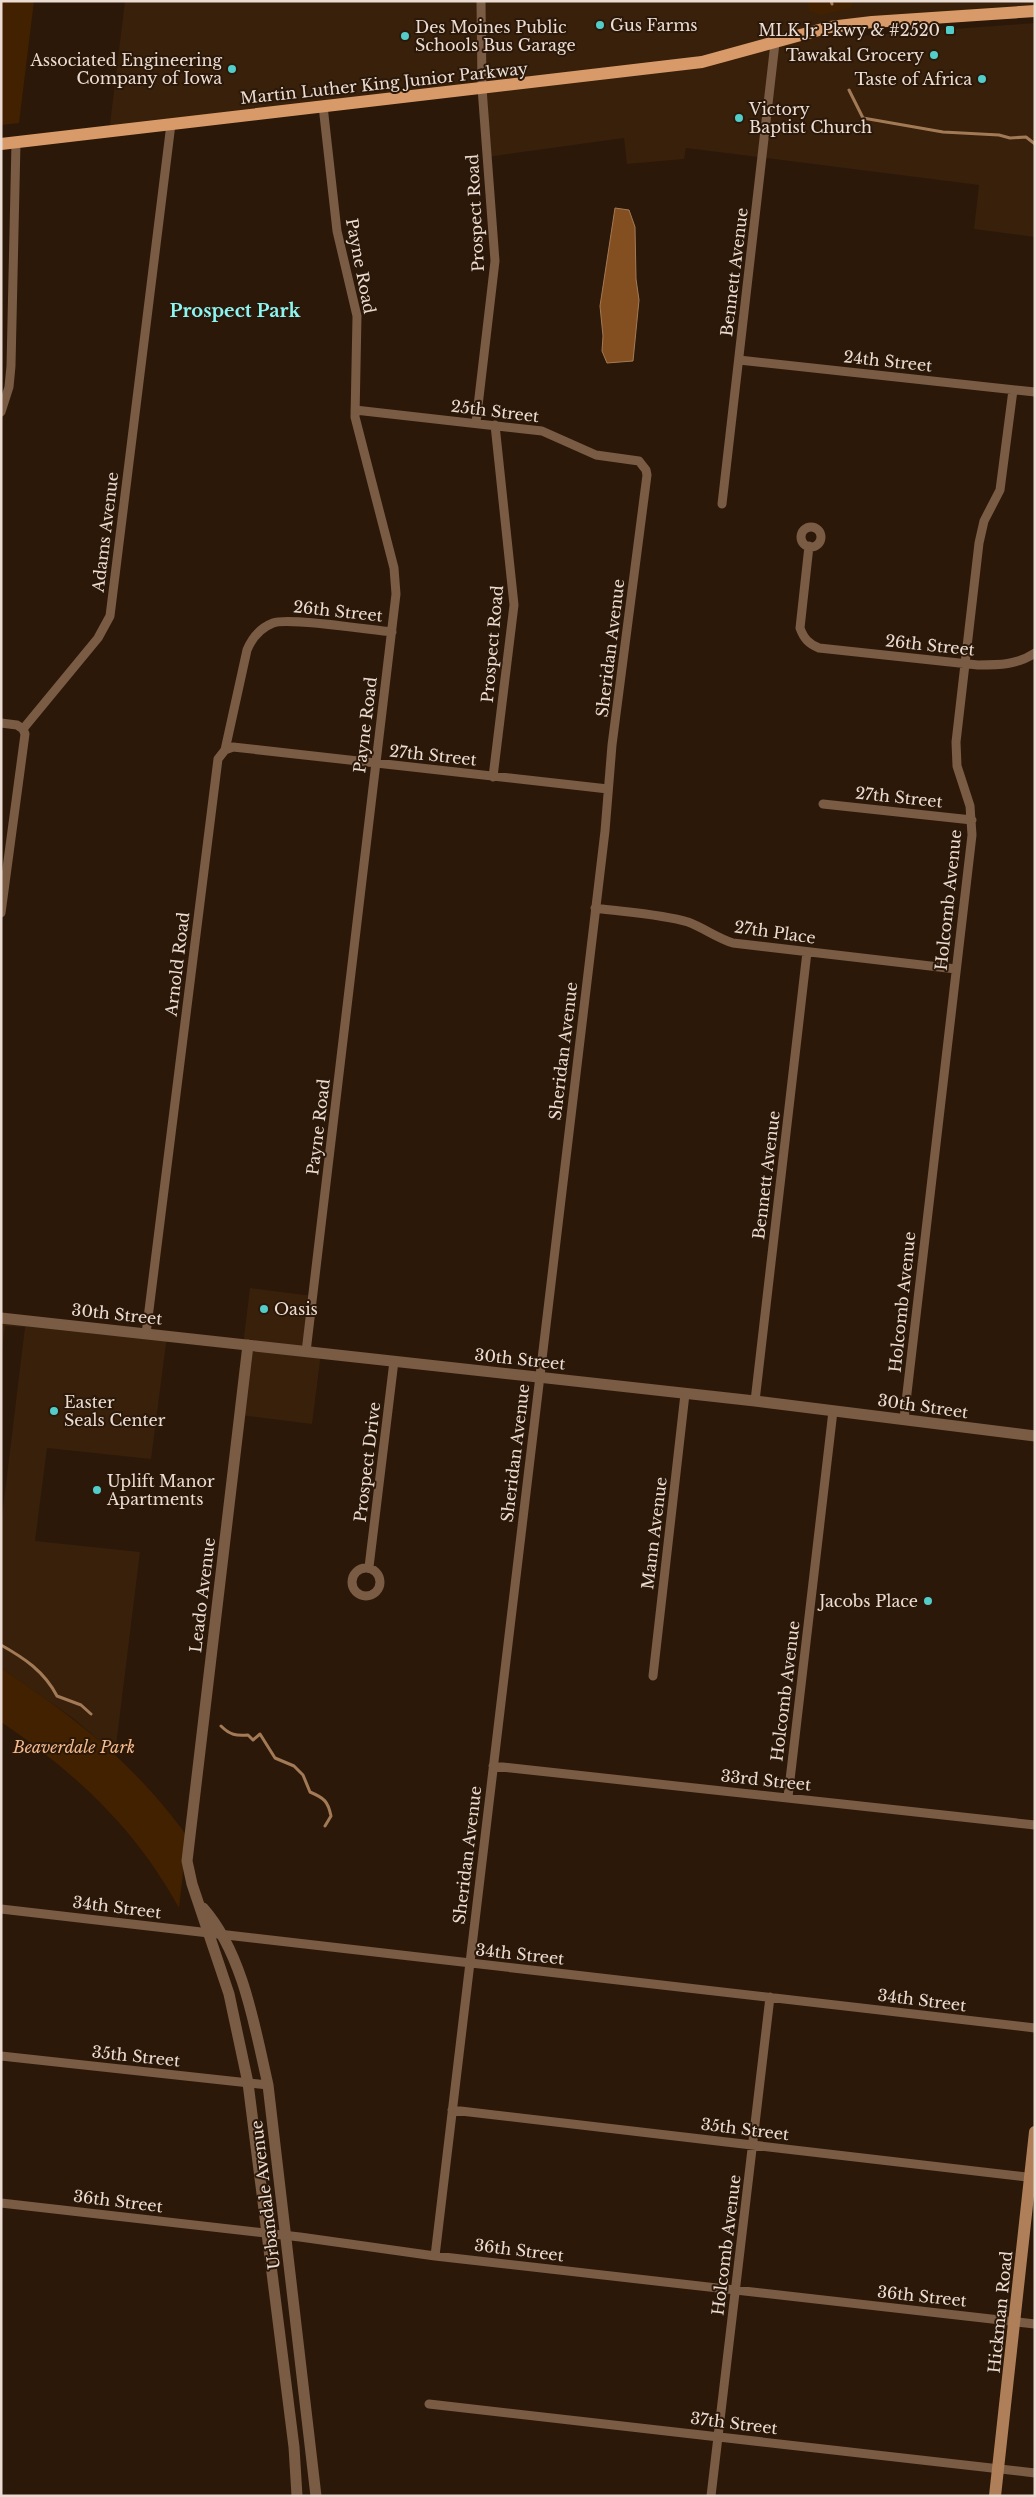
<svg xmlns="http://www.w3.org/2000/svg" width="1036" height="2497" viewBox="0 0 1036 2497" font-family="'Libre Baskerville',serif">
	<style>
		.built { fill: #38200b }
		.green { fill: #422101 }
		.water { fill: #844f20; stroke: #a37a56 }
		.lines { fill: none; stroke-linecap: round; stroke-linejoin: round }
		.stream { stroke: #a37a56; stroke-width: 3 }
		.minor { stroke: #7a5b44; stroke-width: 9 }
		.tertiary { stroke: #7a5b44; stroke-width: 11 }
		.secondary { stroke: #af7f59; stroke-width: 12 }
		.primary { stroke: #d89a68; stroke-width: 12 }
		.poi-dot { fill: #53cdc9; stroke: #2b1809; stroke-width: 2 }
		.labels { text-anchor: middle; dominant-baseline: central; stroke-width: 4; stroke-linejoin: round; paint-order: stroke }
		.poi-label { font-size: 16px; fill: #ebddd4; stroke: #2b1809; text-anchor: start }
		.street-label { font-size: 16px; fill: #ebddd4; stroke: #2b1809 }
		.park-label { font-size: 16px; font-style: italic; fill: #f3ba8d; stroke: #2b1809 }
		.neighbourhood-label { font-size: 18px; font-weight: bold; fill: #8bf6f2; stroke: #2b1809 }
	</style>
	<rect width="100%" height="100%" fill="#2b1809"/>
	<path class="built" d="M125,1H1035V11L846,25L845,37L1035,23V237L974,229L979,185L686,148L684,159L627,164L624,138L487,157L482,89L109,132Z
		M250,1288L313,1296L307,1351L321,1353L312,1424L240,1415L243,1345Z
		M1,1318L167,1336L151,1459L47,1448L35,1541L140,1552L115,1754L74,1719L1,1668V1525L25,1327L5,1326L1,1358Z"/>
	<path class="green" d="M1,1H34L19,123L1,125Z
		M807,1H853L851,8L821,15L809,11Z
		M1,1668C75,1718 127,1757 182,1829L187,1837L179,1908C136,1829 75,1772 1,1722Z"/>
	<path class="water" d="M615,208L629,210L635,227L636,279L639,300L633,361L607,363L602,351L603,336L600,306Z"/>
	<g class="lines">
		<path class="stream" d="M831,1L832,4
			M849,90L863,118L943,132L999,135L1010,138L1026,137L1035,144
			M1,1645C24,1658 44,1671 57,1696L81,1705L91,1714
			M221,1726C230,1735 236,1736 248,1735L253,1740L260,1734L275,1758L294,1766L303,1775L310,1792C324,1798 328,1801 331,1816L325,1826"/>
		<path class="minor" d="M739,360L1035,392
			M355,410L542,431L596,455L639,461L646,470L647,475L612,745L605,831L435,2256
			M1,412L9,387L11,366L16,142
			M476,423L495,261L482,88L481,1
			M722,504L775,43
			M801 537a10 10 0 1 1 20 0a10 10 0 1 1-20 0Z
			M809,546L800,628C804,639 809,644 819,648L978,665C999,665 1017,665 1035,653
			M1,723L17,725L23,729
			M225,750L233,747L608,789
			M493,777L514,605L495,425
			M823,804L972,820
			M595,908C623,912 661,914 688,922C704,928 717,938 733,943L956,969
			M1,913L25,734L23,729L98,638L110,616L171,124
			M146,1334L218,759L225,750L247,650C252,638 260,628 273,623C288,617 370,630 392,632
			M306,1352L396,594L394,568L355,417L357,316L337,231L323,106
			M755,1401L807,952
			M904,1419L972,835L970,806L957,766L956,742L979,543L984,521L1000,490L1013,390
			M369,1567L394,1361
			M352 1582a14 14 0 1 1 28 0a14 14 0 1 1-28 0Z
			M653,1676L685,1394
			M493,1766L1035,1825
			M788,1797L833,1411
			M1,1909L1035,2028
			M1,2056L268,2085
			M452,2110L1035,2178
			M1,2203L300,2237L435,2256L1035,2324
			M429,2404L1035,2473
			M711,2496L770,1997"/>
		<path class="tertiary" d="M1,1318L755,1401L1035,1436
			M248,1345L187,1861L192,1884L229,1994L248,2083L294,2447L297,2496
			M203,1908C243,1953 255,2028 268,2085L316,2496"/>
		<path class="secondary" d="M995,2496L1035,2132"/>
		<path class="primary" d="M1,144L702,62L830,27L872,22L1035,11"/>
	</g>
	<g class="poi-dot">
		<circle cx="600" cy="25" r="5"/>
		<rect x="945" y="25" width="10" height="10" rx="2.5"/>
		<circle cx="405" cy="36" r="5"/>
		<circle cx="934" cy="55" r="5"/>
		<circle cx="232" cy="69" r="5"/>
		<circle cx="982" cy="79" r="5"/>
		<circle cx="739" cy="118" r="5"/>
		<circle cx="264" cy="1309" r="5"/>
		<circle cx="54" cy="1411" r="5"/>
		<circle cx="97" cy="1490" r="5"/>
		<circle cx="928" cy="1601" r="5"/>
	</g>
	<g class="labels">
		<g class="poi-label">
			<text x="610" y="25">Gus Farms</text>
			<text x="415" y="27">Des Moines Public<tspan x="415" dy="18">Schools Bus Garage</tspan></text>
			<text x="940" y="30" text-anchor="end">MLK Jr Pkwy &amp; #2520</text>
			<text x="924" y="55" text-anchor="end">Tawakal Grocery</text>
			<text x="222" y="60" text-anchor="end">Associated Engineering<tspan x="222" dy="18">Company of Iowa</tspan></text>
			<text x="972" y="79" text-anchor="end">Taste of Africa</text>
			<text x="749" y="109">Victory<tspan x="749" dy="18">Baptist Church</tspan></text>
			<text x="274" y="1309">Oasis</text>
			<text x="64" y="1402">Easter<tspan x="64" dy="18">Seals Center</tspan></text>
			<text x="107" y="1481">Uplift Manor<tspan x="107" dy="18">Apartments</tspan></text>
			<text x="918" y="1601" text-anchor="end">Jacobs Place</text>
		</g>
		<g class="street-label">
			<text transform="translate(384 83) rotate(-6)">Martin Luther King Junior Parkway</text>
			<text transform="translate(475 213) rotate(-93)">Prospect Road</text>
			<text transform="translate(361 266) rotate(79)">Payne Road</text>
			<text transform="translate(734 272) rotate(-83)">Bennett Avenue</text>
			<text transform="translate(888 361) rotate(6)">24th Street</text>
			<text transform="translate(495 411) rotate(7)">25th Street</text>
			<text transform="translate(105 532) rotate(-83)">Adams Avenue</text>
			<text transform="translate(338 611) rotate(6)">26th Street</text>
			<text transform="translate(492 644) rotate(-85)">Prospect Road</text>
			<text transform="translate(930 645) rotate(6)">26th Street</text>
			<text transform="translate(610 648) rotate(-83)">Sheridan Avenue</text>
			<text transform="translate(365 725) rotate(-83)">Payne Road</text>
			<text transform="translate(433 755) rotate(6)">27th Street</text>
			<text transform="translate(899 797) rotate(6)">27th Street</text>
			<text transform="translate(948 900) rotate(-84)">Holcomb Avenue</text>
			<text transform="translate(775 932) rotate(8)">27th Place</text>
			<text transform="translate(177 964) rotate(-83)">Arnold Road</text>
			<text transform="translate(563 1051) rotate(-83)">Sheridan Avenue</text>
			<text transform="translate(318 1127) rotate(-83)">Payne Road</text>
			<text transform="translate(766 1175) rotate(-83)">Bennett Avenue</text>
			<text transform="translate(902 1302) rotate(-84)">Holcomb Avenue</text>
			<text transform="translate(117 1314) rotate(6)">30th Street</text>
			<text transform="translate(520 1359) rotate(6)">30th Street</text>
			<text transform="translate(923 1406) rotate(8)">30th Street</text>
			<text transform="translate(515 1453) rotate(-83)">Sheridan Avenue</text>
			<text transform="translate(367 1462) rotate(-83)">Prospect Drive</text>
			<text transform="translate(654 1533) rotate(-83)">Mann Avenue</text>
			<text transform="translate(202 1595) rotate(-83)">Leado Avenue</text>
			<text transform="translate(785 1691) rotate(-83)">Holcomb Avenue</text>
			<text transform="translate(766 1780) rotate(6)">33rd Street</text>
			<text transform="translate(467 1855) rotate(-83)">Sheridan Avenue</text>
			<text transform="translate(117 1907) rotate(7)">34th Street</text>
			<text transform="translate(520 1954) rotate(6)">34th Street</text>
			<text transform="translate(922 2000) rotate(7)">34th Street</text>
			<text transform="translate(136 2056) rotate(6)">35th Street</text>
			<text transform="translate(745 2129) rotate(7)">35th Street</text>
			<text transform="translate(265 2195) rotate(-97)">Urbandale Avenue</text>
			<text transform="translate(118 2201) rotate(7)">36th Street</text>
			<text transform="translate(726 2245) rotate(-83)">Holcomb Avenue</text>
			<text transform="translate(519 2250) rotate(7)">36th Street</text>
			<text transform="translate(922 2296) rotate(6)">36th Street</text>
			<text transform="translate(1000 2312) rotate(-84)">Hickman Road</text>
			<text transform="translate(734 2423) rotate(7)">37th Street</text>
		</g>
		<g class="park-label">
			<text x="74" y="1747">Beaverdale Park</text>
		</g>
		<g class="neighbourhood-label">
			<text x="235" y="311">Prospect Park</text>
		</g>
	</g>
	<rect width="1036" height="2497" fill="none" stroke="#ebddd4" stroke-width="5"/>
</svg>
